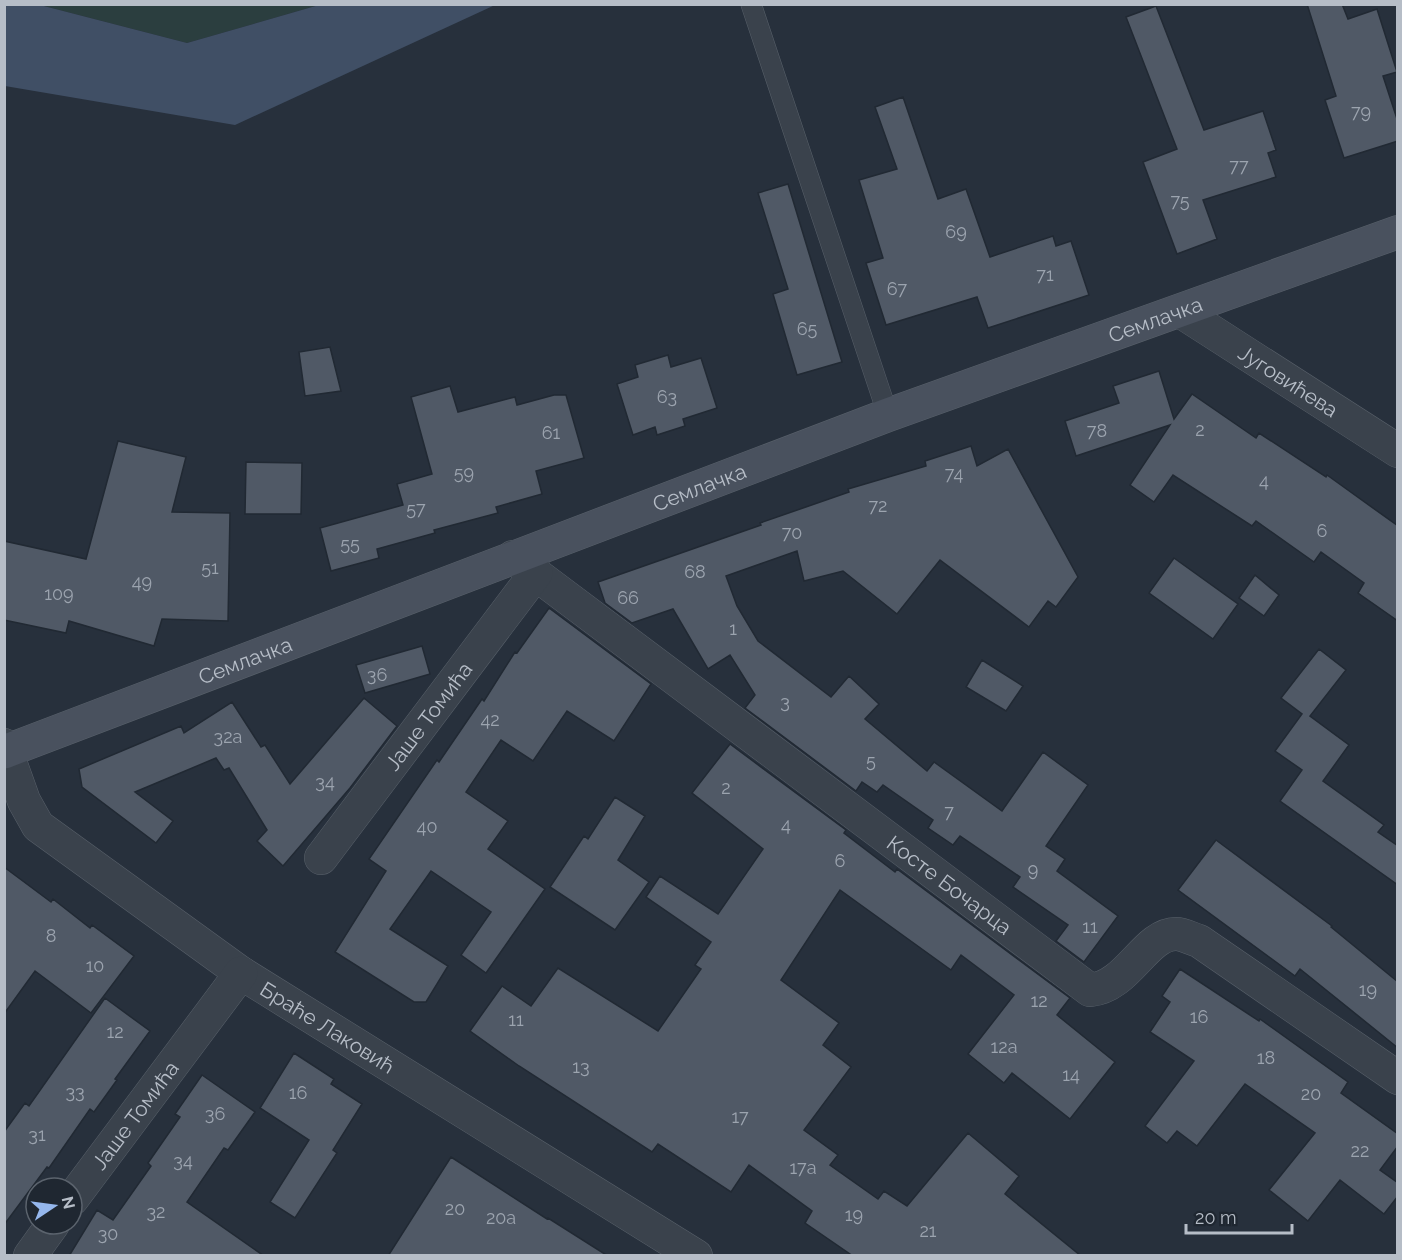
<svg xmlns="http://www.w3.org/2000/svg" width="1402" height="1260" viewBox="0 0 1402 1260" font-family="Raleway,sans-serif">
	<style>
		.green { fill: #2b3e3f }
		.water { fill: #404f65 }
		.building { fill: #505966; stroke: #212933; stroke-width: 1.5 }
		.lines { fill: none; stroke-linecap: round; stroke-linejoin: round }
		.lane-casing { stroke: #58606a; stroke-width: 21 }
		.street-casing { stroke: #58606a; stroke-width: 34 }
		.secondary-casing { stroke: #58606a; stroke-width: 34 }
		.lane { stroke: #3a424c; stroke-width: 20 }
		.street { stroke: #3a424c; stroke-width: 33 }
		.secondary { stroke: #49515e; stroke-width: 33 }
		.labels { text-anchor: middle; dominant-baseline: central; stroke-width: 4.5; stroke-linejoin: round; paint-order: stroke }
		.number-label { font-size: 18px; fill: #9ca4af }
		.street-label { font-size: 21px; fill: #b6bdc7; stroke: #1f2731 }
	</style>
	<rect width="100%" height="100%" fill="#27303c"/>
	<path class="green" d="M40,5H319L187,43Z"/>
	<path class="water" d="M4,5H40L187,43L319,5H495L235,125L5,86Z"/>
	<path class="building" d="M1307,4H1342L1348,19L1377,9L1397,72L1383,76L1398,122V141L1344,158L1325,100L1336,96Z
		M1156,6L1204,130L1263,111L1276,150L1268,153L1276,177L1203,200L1217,239L1177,254L1143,162L1177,149L1126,17Z
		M903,97L938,199L966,189L990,257L1053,236L1056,246L1071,241L1089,295L988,328L977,297L886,325L866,263L883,258L859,180L897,169L875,107Z
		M788,184L842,362L797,375L773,294L788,289L758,193Z
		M330,347L341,391L305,396L299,352Z
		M668,355L671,367L701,358L717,408L683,419L685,426L657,435L655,427L633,435L617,384L638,377L635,365Z
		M1159,371L1174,419L1192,394L1256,438L1259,433L1326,477L1327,475L1398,526V621L1358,593L1364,583L1321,552L1314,562L1256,521L1252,526L1173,475L1154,502L1130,485L1170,425L1076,456L1065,421L1119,403L1113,386Z
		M450,386L458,412L515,397L517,405L554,395H566L584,458L536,471L542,494L496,507L498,513L434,530L435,533L377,549L379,558L331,571L320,528L403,505L397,484L432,474L411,397Z
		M118,441L186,457L172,512L230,513L228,621L162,619L154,646L69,621L66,633L4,620V541L86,559Z
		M971,446L977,466L1008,449L1078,577L1056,607L1048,601L1029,627L940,560L897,614L843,571L804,581L797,551L726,576L737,606L758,641L831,697L849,676L879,704L865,719L927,771L934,762L1002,811L1043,752L1088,785L1046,846L1065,859L1057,871L1118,916L1084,962L1056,941L1068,925L1013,887L1020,877L960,836L953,845L928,828L933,820L883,785L877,792L862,782L856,791L745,708L755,695L730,655L708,669L673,609L632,623L605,603L598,582L761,525L760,523L849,492L848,489L926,466L925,461Z
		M246,462L302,463L301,514H245Z
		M1174,558L1238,604L1213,639L1149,593Z
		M1255,575L1279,595L1264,616L1239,598Z
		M549,608L651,684L614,741L567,711L533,761L501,740L466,792L508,821L488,849L545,889L486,973L461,955L491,912L431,871L390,929L448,966L426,1002H414L335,952L386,871L369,859L437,760L439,762L482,699L484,701L515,652L517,653Z
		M422,646L430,674L365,693L356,665Z
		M1319,649L1346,670L1310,716L1349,745L1323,781L1384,825L1378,832L1398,846V885L1280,801L1302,770L1275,751L1302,714L1281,698Z
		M982,660L1023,686L1006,711L966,687Z
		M364,698L397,726L350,788L283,866L257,841L267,830L229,768L224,770L216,758L135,792L173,821L156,843L82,787L79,769L181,726L184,733L232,702L261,747L265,745L290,784Z
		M730,744L846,830L844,833L895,872L897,869L1070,998L1057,1015L1115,1062L1070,1119L1012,1073L1004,1083L968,1054L1014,995L961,955L951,970L840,890L781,980L839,1023L823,1045L851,1067L804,1130L838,1155L830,1165L878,1199L884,1191L907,1206L968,1133L1019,1176L1005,1194L1081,1256H853L805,1223L812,1211L749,1165L731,1192L658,1144L652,1152L519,1066L470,1031L502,986L531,1006L558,968L658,1031L701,969L695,965L711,942L646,897L660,876L718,914L763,849L692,793Z
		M615,797L645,816L618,860L649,882L615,930L550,887L584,836L588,839Z
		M1216,840L1332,926L1331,927L1398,982V1048L1300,969L1295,976L1178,890Z
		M4,867L51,902L53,899L90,928L92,925L134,956L91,1013L35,971L4,1014Z
		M1180,969L1259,1021L1260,1019L1348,1082L1341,1093L1398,1134V1146L1380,1170L1398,1183V1196L1384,1214L1340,1180L1308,1221L1269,1190L1315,1133L1245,1084L1197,1146L1177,1131L1167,1143L1145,1126L1194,1061L1150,1032L1170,1002L1162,996Z
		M105,998L150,1031L115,1079L117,1080L94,1112L90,1109L49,1168L47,1167L4,1225V1132L25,1103L29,1106Z
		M294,1053L334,1079L331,1084L362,1104L333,1150L337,1153L295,1218L270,1202L309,1140L260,1108Z
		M202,1075L255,1112L228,1150L224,1148L187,1202L264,1256H69L97,1210L113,1220L151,1166L148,1163L180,1117L175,1114Z
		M451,1157L547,1219L548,1218L608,1256H388Z"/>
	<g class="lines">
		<defs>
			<path id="lane" d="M751,4L888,415"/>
			<g id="street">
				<path id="s1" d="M1180,311L1398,451"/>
				<path id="s2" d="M513,557L1090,990C1128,987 1145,934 1176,934C1183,934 1192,939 1199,941L1398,1078"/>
				<path id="s3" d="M4,745L24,801L38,826L241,973L696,1256"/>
				<path id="s4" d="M321,858L536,573"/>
				<path id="s5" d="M72,1199L241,973"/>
				<path d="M30,1256L53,1224"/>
			</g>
			<g id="secondary">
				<path id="s6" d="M4,752L888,415L1398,232"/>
			</g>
		</defs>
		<use href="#lane" class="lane-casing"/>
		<use href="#street" class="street-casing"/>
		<use href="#secondary" class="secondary-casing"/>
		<use href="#lane" class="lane"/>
		<use href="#street" class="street"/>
		<use href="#secondary" class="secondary"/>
	</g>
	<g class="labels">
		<g class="number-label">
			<text x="1361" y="111">79</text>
			<text x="1239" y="165">77</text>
			<text x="1180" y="200">75</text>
			<text x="956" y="231">69</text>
			<text x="1045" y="274">71</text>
			<text x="897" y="288">67</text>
			<text x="807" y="328">65</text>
			<text x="667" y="396">63</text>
			<text x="1200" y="429">2</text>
			<text x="1097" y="430">78</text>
			<text x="551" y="432">61</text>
			<text x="464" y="472">59</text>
			<text x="954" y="473">74</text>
			<text x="1264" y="480">4</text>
			<text x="878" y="505">72</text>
			<text x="416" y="508">57</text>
			<text x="1322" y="530">6</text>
			<text x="792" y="532">70</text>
			<text x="350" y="543">55</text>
			<text x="210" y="567">51</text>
			<text x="695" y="571">68</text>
			<text x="142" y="581">49</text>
			<text x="59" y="593">109</text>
			<text x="628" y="597">66</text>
			<text x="733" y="628">1</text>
			<text x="377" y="674">36</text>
			<text x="785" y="701">3</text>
			<text x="490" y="719">42</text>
			<text x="228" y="736">32a</text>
			<text x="871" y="760">5</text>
			<text x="325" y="781">34</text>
			<text x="726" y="787">2</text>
			<text x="949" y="811">7</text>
			<text x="786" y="824">4</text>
			<text x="427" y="826">40</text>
			<text x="840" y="860">6</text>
			<text x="1033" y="869">9</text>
			<text x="1090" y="926">11</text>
			<text x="51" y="935">8</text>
			<text x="95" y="965">10</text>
			<text x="1368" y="989">19</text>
			<text x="1039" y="1000">12</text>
			<text x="1199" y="1016">16</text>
			<text x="516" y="1019">11</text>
			<text x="115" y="1031">12</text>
			<text x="1004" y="1046">12a</text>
			<text x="1266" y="1057">18</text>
			<text x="581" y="1066">13</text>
			<text x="1071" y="1074">14</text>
			<text x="75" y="1091">33</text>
			<text x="298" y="1092">16</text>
			<text x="1311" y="1093">20</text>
			<text x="215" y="1113">36</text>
			<text x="740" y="1116">17</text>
			<text x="37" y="1134">31</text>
			<text x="1360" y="1150">22</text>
			<text x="183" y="1160">34</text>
			<text x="803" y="1167">17a</text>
			<text x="455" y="1208">20</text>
			<text x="156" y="1211">32</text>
			<text x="854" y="1214">19</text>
			<text x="501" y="1217">20a</text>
			<text x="928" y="1230">21</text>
			<text x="108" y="1233">30</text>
		</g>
		<g class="street-label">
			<text stroke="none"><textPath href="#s6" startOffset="1230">Семлачка</textPath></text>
			<text stroke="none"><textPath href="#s1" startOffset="129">Југовићева</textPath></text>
			<text stroke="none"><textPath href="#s6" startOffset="744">Семлачка</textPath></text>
			<text stroke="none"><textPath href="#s6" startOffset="258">Семлачка</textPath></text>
			<text stroke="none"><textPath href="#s4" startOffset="178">Јаше Томића</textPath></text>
			<text stroke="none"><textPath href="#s2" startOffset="546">Косте Бочарца</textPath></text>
			<text stroke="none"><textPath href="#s3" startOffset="441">Браће Лаковић</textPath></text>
			<text stroke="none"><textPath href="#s5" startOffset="105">Јаше Томића</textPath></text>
		</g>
	</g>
	<rect width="1402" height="1260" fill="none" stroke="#b6bdc7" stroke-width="12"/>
	<g transform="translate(54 1206) rotate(77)"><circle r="28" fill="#1f2731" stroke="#5b636d" stroke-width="1.5"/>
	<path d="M0-4.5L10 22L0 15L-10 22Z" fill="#95b7ed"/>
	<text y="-9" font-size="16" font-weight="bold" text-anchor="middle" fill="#b6bdc7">N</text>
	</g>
	<path d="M1186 1224v9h106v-9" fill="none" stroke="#b6bdc7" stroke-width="3"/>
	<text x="1195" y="1224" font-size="18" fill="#b6bdc7" stroke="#1f2731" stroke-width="4.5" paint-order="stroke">20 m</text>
</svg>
